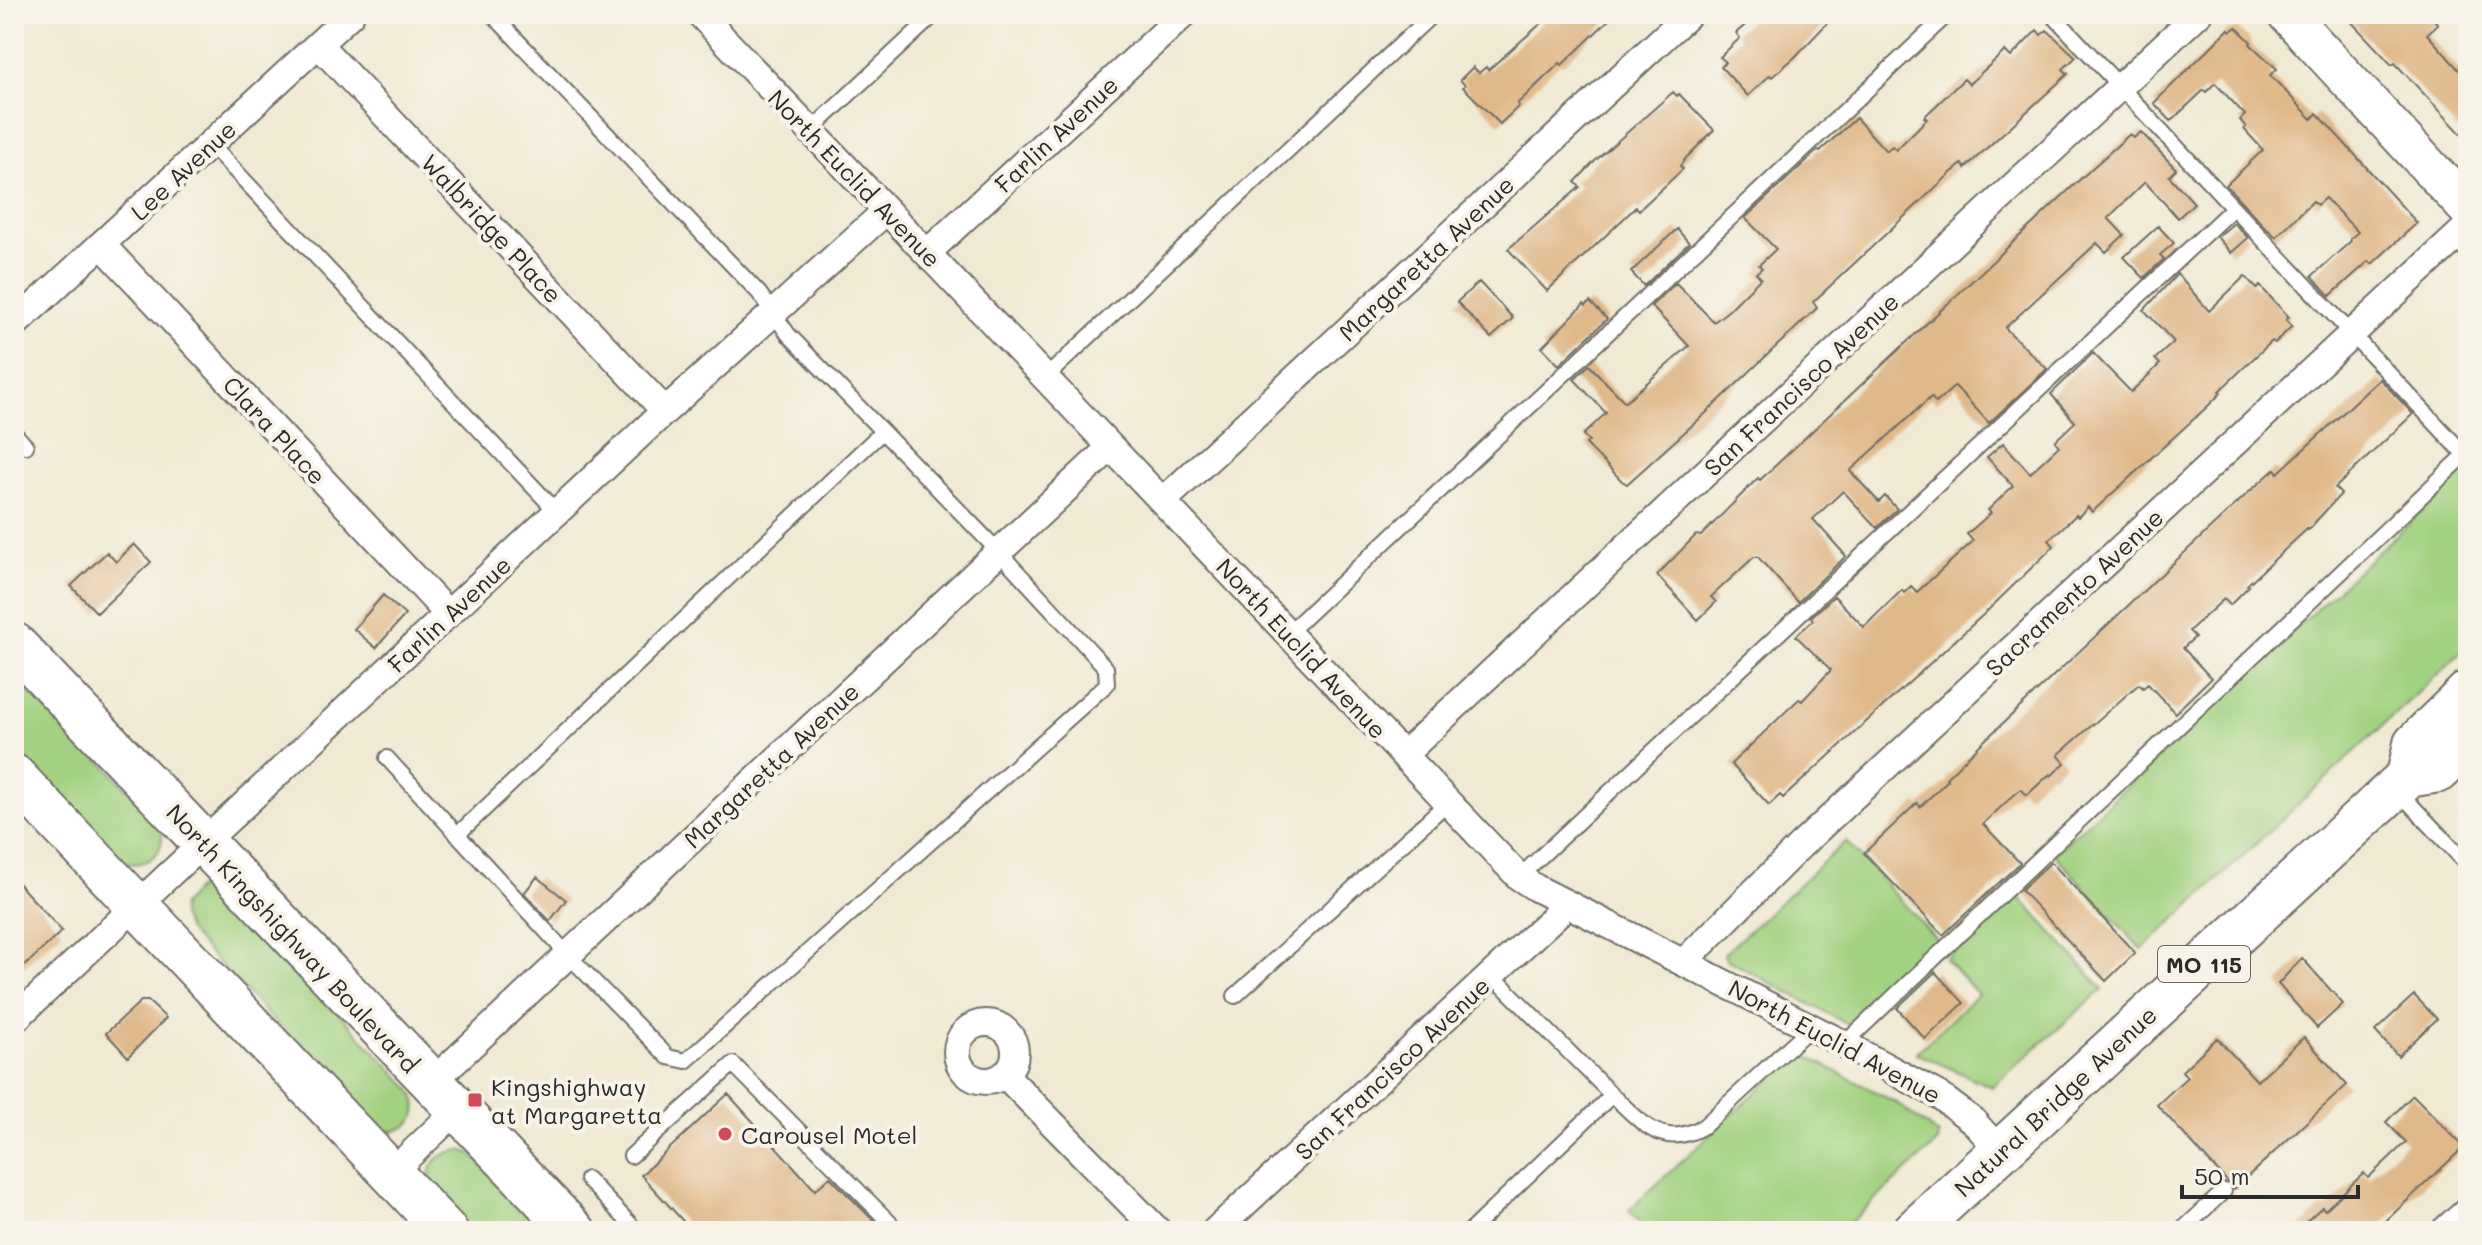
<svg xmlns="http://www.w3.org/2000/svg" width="2482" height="1245" viewBox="0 0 2482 1245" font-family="Mali,sans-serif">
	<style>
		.green { fill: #a2d281; stroke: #667e56; stroke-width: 2 }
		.building { fill: #e0b98b }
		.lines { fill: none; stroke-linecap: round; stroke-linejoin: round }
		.lane-casing { stroke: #706e66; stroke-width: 18 }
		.street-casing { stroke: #706e66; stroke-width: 30 }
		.secondary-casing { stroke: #706e66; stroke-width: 42 }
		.primary-casing { stroke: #706e66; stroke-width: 46 }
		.lane { stroke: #fff; stroke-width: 14 }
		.street { stroke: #fff; stroke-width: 26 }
		.secondary { stroke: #fff; stroke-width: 38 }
		.primary { stroke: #fff; stroke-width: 42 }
		.poi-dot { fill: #d1495b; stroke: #f7f3e8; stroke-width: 3 }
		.labels { text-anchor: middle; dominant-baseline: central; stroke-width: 8; stroke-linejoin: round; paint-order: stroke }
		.shield { fill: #f7f3e8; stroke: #686764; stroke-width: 2 }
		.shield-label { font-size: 22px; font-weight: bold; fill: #2b2b2b }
		.street-label { font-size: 24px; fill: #2b2b2b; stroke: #f7f3e8 }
		.poi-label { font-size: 24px; fill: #2b2b2b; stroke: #f7f3e8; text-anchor: start }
	</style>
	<rect width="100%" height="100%" fill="#f7f3e8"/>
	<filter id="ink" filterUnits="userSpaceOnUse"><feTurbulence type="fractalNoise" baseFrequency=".0125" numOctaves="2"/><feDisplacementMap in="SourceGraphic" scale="16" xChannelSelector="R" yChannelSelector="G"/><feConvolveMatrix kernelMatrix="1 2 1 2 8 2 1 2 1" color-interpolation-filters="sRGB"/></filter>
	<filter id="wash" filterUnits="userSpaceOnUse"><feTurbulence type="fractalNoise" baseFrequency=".006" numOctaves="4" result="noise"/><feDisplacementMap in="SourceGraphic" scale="32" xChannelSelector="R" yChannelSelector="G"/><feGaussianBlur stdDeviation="1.8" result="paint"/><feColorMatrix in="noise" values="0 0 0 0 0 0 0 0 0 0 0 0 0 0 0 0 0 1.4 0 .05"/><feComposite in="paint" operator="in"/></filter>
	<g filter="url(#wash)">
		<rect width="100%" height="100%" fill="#f0ead4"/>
		<path class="green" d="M2468,468V646L2142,950L2054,854Z
			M14,670L160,823C168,851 150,869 122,862L14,747Z
			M1846,841L1938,941L1851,1026L1726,959L1724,954Z
			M207,886L215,887L223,893L410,1088C429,1115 405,1137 377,1130L188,931L181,915L182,905L197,889Z
			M2016,893L2103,989L1992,1087L1916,1053L1978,994L1945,959Z
			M1799,1052L1895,1102L1939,1135L1938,1142L1841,1231H1648L1629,1210Z
			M462,1150L472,1154L544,1231H471L433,1192C424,1167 437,1152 462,1150Z"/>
		<g id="blocks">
			<path class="building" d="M1552,14H1615L1562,65L1560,63L1517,104L1519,106L1500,124L1463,87L1465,85L1460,80L1473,67L1479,73L1486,67L1488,70Z
				M1758,14H1836L1795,57L1772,77L1770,75L1748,96L1721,67L1726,62L1720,57L1740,38L1736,33Z
				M2344,14H2428L2438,24L2427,34L2468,80V141L2395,63L2392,65Z
				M2236,27L2251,42L2250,44L2277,69L2270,75L2312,119L2317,113L2417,223L2372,264L2369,261L2330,296L2312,276L2351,241L2350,239L2358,232L2325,198L2317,205L2313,201L2276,237L2263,225L2226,185L2263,150L2244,129L2246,127L2240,120L2245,115L2215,83L2206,92L2204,90L2171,121L2154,103L2229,29L2231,31Z
				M2037,30L2041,35L2047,30L2076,57L2063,69L2068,74L1965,168L1962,164L1951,173L1813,302L1817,308L1706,413L1627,484L1622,481L1586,444L1589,441L1583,435L1606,413L1574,379L1589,365L1625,402L1689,346L1651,306L1676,283L1714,322L1729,310L1761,278L1756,273L1762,268L1759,265L1776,249L1745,218L1818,150L1820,151L1856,118L1886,151L1892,146L1896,150L1927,119L1924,117L1964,79L1969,84L2005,51L2011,57Z
				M1673,92L1677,96L1679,94L1714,130L1686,158L1680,166L1683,169L1639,210L1636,207L1547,291L1508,249L1580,187L1575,182L1595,161Z
				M2141,132L2176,169L2169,176L2194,203L2178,218L2145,182L2108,218L2124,235L2106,252L2097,243L2005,328L2047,369L1989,423L1955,386L1936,403L1931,397L1850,471L1879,502L1885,496L1897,509L1877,528L1843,491L1813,519L1846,556L1798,602L1758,557H1754L1711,597L1716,602L1698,620L1657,575L1696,535L1701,536L1758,478L1760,480L2089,171L2130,134L2134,138Z
				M2234,223L2248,238L2231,253L2217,237Z
				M2158,226L2174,243L2160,255L2164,259L2144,278L2124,257Z
				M1677,229L1689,243L1644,286L1631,272Z
				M2177,274L2209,311L2245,276L2257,289L2260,286L2289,317L2286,320L2292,326L2275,343L2272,341L2219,391L2221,393L2208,406L2092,512L2088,507L2078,517L2076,515L2049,540L2054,546L1984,614L1783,798L1780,795L1769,805L1731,764L1799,699L1802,701L1831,670L1796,636L1813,620L1811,617L1834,596L1864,627L1902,590L1904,593L1911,586L1917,592L1970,544L1973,541L1967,534L1991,513L1988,510L2013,486L1987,457L2003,443L2030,473L2059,446L2055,441L2075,422L2051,394L2093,353L2131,392L2160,364L2155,359L2174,342L2144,310Z
				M1479,282L1513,318L1491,338L1457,302Z
				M1590,302L1607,319L1559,365L1542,347L1584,304L1586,306Z
				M2380,379L2413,414L2335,488L2341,494L2308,530L2307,529L2247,585L2249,586L2230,605L2224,599L2189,631L2195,637L2183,648L2211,678L2175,713L2148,684L2143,688L2139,684L2058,755L2065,763L2051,776L2050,774L2027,795L2021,789L2004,804L1983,824L2020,863L1943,935L1864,853L1917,803L1920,807L1948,780L1946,778L1985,740L2249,492L2275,469L2278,473Z
				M134,544L151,562L97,613L71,586L107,552L116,562Z
				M383,595L405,615L376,648L354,629Z
				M2051,862L2135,953L2106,981L2021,890Z
				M537,877L566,900L550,921L524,893Z
				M14,879L62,931L14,976Z
				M2302,958L2343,1004L2317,1028L2278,984Z
				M1935,972L1964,1003L1925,1039L1897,1008Z
				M2414,995L2437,1019L2398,1056L2375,1031Z
				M141,1001H148L166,1018L128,1057L106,1033Z
				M2304,1037L2347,1085L2234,1189L2157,1105L2187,1077L2182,1071L2217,1038L2257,1081Z
				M728,1094L815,1190L830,1177L874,1221L864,1231H692L641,1175Z
				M2413,1095L2464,1147L2375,1231H2296L2322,1207L2325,1210L2364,1173L2368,1178L2406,1142L2386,1122Z"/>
		</g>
	</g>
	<g filter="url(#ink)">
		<use href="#blocks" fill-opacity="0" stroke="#706e66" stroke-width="2"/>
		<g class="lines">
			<defs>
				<path id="lane" d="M2052,14L2465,455
					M810,131L935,14
					M211,145L557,512
					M1045,378L1433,14
					M14,433L26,446
					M1288,633L1948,14
					M387,758L568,955L668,1057L686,1061L1107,684L1106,668L999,552L788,334L759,293L492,14
					M2397,790L2468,865
					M457,835L882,432
					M1519,877L2233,208
					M1493,976L1612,1095
					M1235,996L1448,802
					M1844,1044L2468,452
					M631,1156L733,1064L898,1231
					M587,1179L637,1231
					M1470,1231L1612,1095C1642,1122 1662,1151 1704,1126L1811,1027
					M2181,1231L2224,1191"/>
				<path id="street" d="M700,14L1519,877L1536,888L1844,1044L1940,1096L1973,1121L2001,1152
					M319,45L665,411
					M102,245L448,614
					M927,253L1184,14
					M14,325L351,14
					M1163,501L1689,14
					M1403,755L2198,14
					M1684,962L1800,846L2468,226
					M14,1020L665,411L886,211
					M957 1052a29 29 0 1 1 58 0a29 29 0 1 1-58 0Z
					M1005,1075L1158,1231
					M431,1083L1111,447
					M391,1173L457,1110
					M1215,1231L1568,904
					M2444,1231L2468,1209"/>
				<path id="secondary" d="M2287,14L2468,209"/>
				<path id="primary" d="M14,644L574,1231
					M14,776L446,1231
					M2408,776L2415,744L2468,692
					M1914,1231L2408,776L2439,771L2468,744"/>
			</defs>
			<use href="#lane" class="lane-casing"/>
			<use href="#street" class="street-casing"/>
			<use href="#secondary" class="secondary-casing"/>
			<use href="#primary" class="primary-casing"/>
			<use href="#lane" class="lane"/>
			<use href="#street" class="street"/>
			<use href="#secondary" class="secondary"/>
			<use href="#primary" class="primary"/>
		</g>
	</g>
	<g class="poi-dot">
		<rect x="467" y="1092" width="16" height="16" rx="4"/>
		<circle cx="725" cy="1134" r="8"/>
	</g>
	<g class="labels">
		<rect class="shield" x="2158" y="946" width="92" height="36" rx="6"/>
		<g class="shield-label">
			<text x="2204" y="964">MO 115</text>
		</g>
		<g class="street-label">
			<text transform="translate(1056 134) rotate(-43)">Farlin Avenue</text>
			<text transform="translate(183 170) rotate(-43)">Lee Avenue</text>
			<text transform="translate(855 178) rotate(46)">North Euclid Avenue</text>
			<text transform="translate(492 228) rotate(47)">Walbridge Place</text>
			<text transform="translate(1426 258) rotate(-43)">Margaretta Avenue</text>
			<text transform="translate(1801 384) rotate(-43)">San Francisco Avenue</text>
			<text transform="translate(275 430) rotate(47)">Clara Place</text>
			<text transform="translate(2074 592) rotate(-43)">Sacramento Avenue</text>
			<text transform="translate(449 614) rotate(-43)">Farlin Avenue</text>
			<text transform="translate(1302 648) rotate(47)">North Euclid Avenue</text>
			<text transform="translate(771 765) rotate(-43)">Margaretta Avenue</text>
			<text transform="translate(293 938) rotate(47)">North Kingshighway Boulevard</text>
			<text transform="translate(1835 1041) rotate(28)">North Euclid Avenue</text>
			<text transform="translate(1392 1068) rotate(-43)">San Francisco Avenue</text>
			<text transform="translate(2055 1101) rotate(-43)">Natural Bridge Avenue</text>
		</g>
		<g class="poi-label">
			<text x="491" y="1086">Kingshighway<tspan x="491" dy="28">at Margaretta</tspan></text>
			<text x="741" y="1134">Carousel Motel</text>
		</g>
	</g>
	<rect width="2482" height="1245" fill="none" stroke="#f7f3e8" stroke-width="48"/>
	<path d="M2182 1185v12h176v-12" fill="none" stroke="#2b2b2b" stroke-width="4"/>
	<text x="2194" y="1185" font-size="24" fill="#2b2b2b" stroke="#f7f3e8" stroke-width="6" paint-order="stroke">50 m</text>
</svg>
